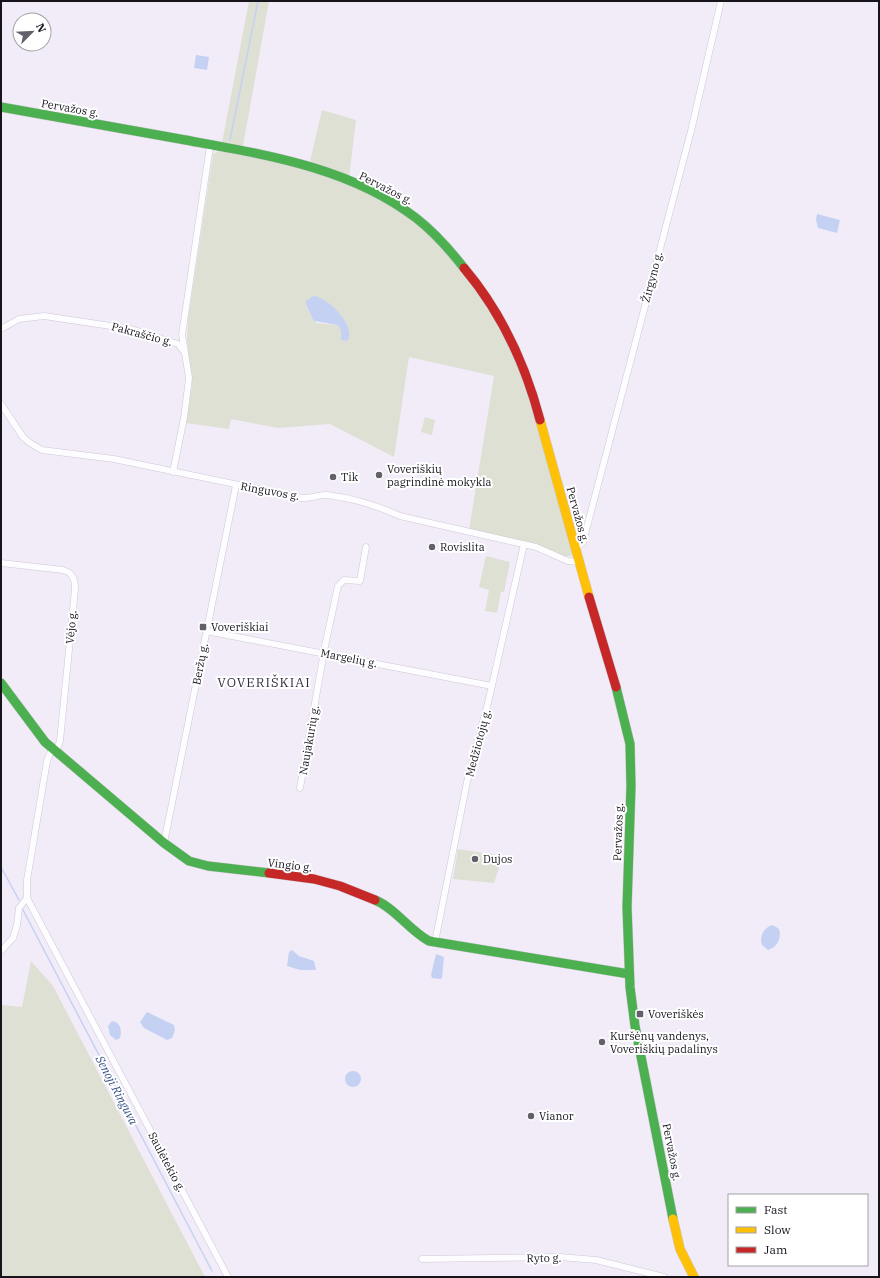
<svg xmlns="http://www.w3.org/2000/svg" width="880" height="1278" viewBox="0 0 880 1278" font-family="'IBM Plex Serif',serif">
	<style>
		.green { fill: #dee0d4; fill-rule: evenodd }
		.water { fill: #c4d1f3 }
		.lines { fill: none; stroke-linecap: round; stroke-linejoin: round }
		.stream { stroke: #c4d1f3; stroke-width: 1.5 }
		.street-casing { stroke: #cdc8d2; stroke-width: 7 }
		.fast-casing { stroke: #cdc8d2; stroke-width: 10 }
		.slow-casing { stroke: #cdc8d2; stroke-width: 10 }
		.jam-casing { stroke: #cdc8d2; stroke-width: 10 }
		.street { stroke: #fdfcfe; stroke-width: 6 }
		.fast { stroke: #4caf50; stroke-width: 9 }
		.slow { stroke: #ffc107; stroke-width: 9 }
		.jam { stroke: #c62828; stroke-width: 9 }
		.poi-dot { fill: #646069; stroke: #fff; stroke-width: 1.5 }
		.labels { text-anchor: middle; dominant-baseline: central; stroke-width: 4; stroke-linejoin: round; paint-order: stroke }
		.street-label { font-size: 11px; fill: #17141c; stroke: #fff }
		.poi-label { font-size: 11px; fill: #17141c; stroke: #fff; text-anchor: start }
		.water-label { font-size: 12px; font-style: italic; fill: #385189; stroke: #fff }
		.quarter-label { font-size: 13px; letter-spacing: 1px; fill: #362e40; stroke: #fff }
	</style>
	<rect width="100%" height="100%" fill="#f2ecf9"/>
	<path class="green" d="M249,1H269L243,146L222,143Z
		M322,110L356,120L349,178L310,161Z
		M221,150L307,167L381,199L403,213L426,231L446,250L495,311L520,364L572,553L571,556H564L542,546L469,530L494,376L409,357L394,457L330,424L278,428L231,419L229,429L186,423L192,386L187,341L188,320L213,154ZM313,296L321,298L344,319L347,324L341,340V331L338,325L316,323L306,306V301Z
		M425,417L435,420L432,435L421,432Z
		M486,556L510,562L504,592H501L497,613L485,611L489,590L479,587Z
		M458,849L503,856L494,883L453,879Z
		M31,961L53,986L205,1277H1V1005L22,1007Z"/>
	<path class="water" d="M196,55L209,57L207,70L194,68Z
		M817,214L840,220L837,233L818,228L816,220Z
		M313,296C327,296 358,327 347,341L341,340V331L338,325L314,321L306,305V301Z
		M773,925L779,929C782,938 777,948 768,950L762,945C759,936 764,927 773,925Z
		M292,950L299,956L314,961L316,970H300L287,966L289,952Z
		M436,954L444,957L442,978L440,979L432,978L431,975Z
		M147,1012L174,1025L175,1030L172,1038L167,1040L144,1028L140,1022Z
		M112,1021C121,1022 122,1031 120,1038L116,1040L110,1035L108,1026Z
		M345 1079a8 8 0 1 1 16 0a8 8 0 1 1-16 0Z"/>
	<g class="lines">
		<path class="stream" d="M230,140L258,1
			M1,867L19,900
			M23,910L212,1271"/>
		<defs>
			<path id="street" d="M1,329L19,319L44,316L131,329L178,344L185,353L189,378L184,418L173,472
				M185,352L182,335L210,146
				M1,404L23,437L30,443L42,450L114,459L302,498C311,498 319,495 327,495C352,498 378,506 400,516L536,547L568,561L578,562
				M575,548L583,542L691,131L721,1
				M1,563L63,570C73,573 75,579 75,589L60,741L56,752
				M206,631L492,686
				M300,788L325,646L338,586L344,580L360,581L366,547
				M164,843L236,485
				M27,898L228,1277
				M27,898V880L47,761L52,749
				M435,942L467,782L488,703L524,544
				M1,951L13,938L17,925L19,908L27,898
				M422,1259L560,1257L596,1260L664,1277"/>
			<path id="fast" d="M1,107C61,118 120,128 180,139C261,154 348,166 416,218C434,232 450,250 464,268
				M1,683L45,742L164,843L189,861L208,866L269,873
				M616,687L630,744L631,786L627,907L630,987L635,1026L673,1219
				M375,900C395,908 409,930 429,941L629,974"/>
			<path id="slow" d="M540,420L589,597
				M673,1219L680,1249L694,1277"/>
			<path id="jam" d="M464,268C502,313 525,363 540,420
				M589,597L616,687
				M269,873L314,879L340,886L375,900"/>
		</defs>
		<use href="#street" class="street-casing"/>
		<use href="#fast" class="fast-casing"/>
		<use href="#slow" class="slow-casing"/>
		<use href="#jam" class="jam-casing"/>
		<use href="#street" class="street"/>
		<use href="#fast" class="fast"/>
		<use href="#slow" class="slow"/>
		<use href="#jam" class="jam"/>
	</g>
	<g class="poi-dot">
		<circle cx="379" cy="475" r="4"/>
		<circle cx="333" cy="477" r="4"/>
		<circle cx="432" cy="547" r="4"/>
		<rect x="199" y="623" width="8" height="8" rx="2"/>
		<circle cx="475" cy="859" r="4"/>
		<rect x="636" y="1010" width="8" height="8" rx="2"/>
		<circle cx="602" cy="1042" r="4"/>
		<circle cx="531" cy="1116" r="4"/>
	</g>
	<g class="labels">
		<g class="street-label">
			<text transform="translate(70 108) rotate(10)">Pervažos g.</text>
			<text transform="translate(386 188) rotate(27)">Pervažos g.</text>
			<text transform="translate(652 277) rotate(-75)">Žirgyno g.</text>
			<text transform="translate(142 334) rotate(15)">Pakraščio g.</text>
			<text transform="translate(270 491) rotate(10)">Ringuvos g.</text>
			<text transform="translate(578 515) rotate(75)">Pervažos g.</text>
			<text transform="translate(71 627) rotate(-85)">Vėjo g.</text>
			<text transform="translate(349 658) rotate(11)">Margelių g.</text>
			<text transform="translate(200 664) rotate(-79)">Beržų g.</text>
			<text transform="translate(309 740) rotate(-80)">Naujakurių g.</text>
			<text transform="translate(478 743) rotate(-75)">Medžiotojų g.</text>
			<text transform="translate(618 832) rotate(-88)">Pervažos g.</text>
			<text transform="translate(290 865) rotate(7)">Vingio g.</text>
			<text transform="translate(672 1152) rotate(79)">Pervažos g.</text>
			<text transform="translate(167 1162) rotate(62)">Saulėtekio g.</text>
			<text transform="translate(544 1258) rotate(-1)">Ryto g.</text>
		</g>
		<g class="poi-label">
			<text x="387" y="469">Voveriškių<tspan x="387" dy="13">pagrindinė mokykla</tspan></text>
			<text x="341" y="477">Tik</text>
			<text x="440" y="547">Rovislita</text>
			<text x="211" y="627">Voveriškiai</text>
			<text x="483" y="859">Dujos</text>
			<text x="648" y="1014">Voveriškės</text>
			<text x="610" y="1036">Kuršėnų vandenys,<tspan x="610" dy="13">Voveriškių padalinys</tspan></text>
			<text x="539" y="1116">Vianor</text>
		</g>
		<g class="water-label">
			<text transform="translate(117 1090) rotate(62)">Senoji Ringuva</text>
		</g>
		<g class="quarter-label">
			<text x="264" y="682">VOVERIŠKIAI</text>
		</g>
	</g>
	<rect width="880" height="1278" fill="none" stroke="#17141c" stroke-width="4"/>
	<rect x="728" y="1194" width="140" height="72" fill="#ffffff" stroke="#a2a1a4"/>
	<rect x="736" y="1207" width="20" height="6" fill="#4caf50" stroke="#a2a1a4"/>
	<text x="764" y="1214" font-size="12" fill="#17141c">Fast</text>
	<rect x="736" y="1227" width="20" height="6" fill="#ffc107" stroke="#a2a1a4"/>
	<text x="764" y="1234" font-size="12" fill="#17141c">Slow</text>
	<rect x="736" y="1247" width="20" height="6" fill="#c62828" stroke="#a2a1a4"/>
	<text x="764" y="1254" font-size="12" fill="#17141c">Jam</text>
	<g transform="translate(32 32) rotate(66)"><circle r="19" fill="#ffffff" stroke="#a2a1a4"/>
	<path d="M0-3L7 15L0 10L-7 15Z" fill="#646069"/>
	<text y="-6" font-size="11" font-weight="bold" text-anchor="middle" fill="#17141c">N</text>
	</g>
</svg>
